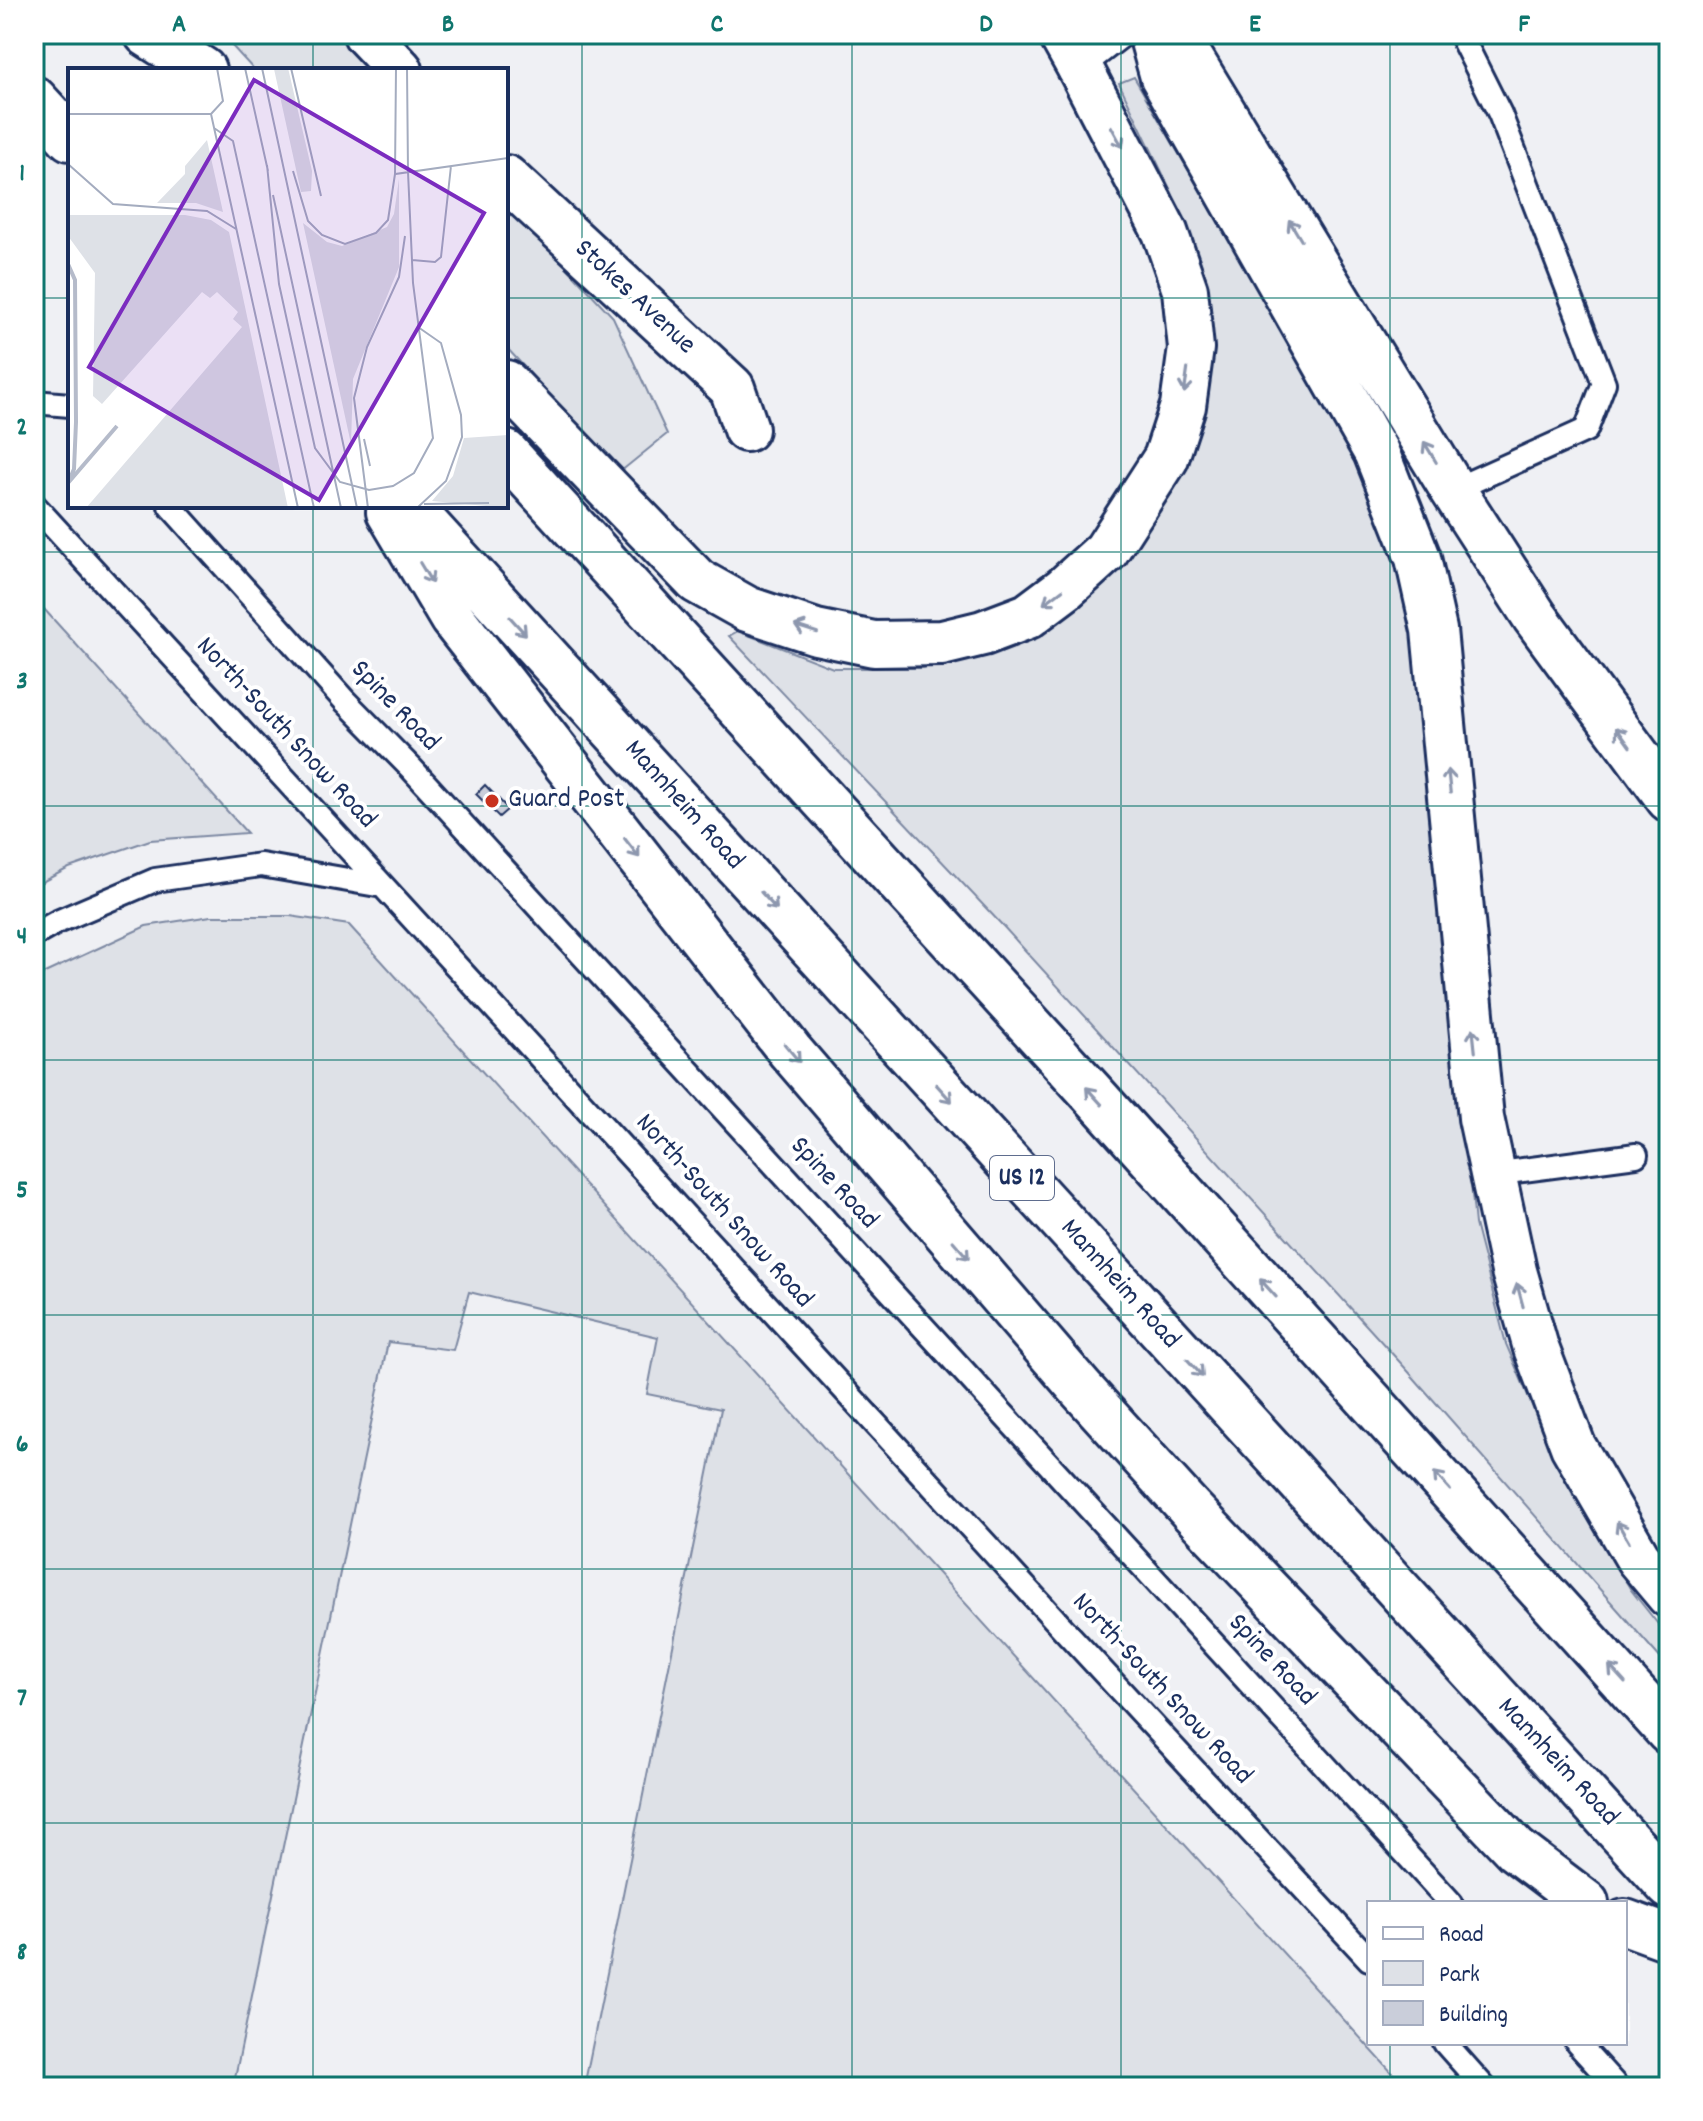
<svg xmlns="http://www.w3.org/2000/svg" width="1703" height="2121" viewBox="0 0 1703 2121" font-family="Dekko,sans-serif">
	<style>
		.built { fill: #eff0f4; fill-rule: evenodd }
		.green { fill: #dee1e7; stroke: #7c88a2; stroke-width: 2 }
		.building { fill: #caceda; stroke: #1b2f5e; stroke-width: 2 }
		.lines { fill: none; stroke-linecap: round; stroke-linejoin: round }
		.service-casing { stroke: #1b2f5e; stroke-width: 28 }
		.minor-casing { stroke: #1b2f5e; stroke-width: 50 }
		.tertiary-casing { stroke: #1b2f5e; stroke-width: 50 }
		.primary-casing { stroke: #1b2f5e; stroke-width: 50 }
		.service { stroke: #fff; stroke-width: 22 }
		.minor { stroke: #fff; stroke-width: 44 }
		.tertiary { stroke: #fff; stroke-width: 44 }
		.primary { stroke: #fff; stroke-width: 44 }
		.oneway { stroke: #8d97ae }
		.grid { fill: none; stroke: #0f766e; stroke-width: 2; stroke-opacity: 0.55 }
		.poi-dot { fill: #c8321e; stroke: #fff; stroke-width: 3 }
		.labels { text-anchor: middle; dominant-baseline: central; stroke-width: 8; stroke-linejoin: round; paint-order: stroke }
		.shield { fill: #fff; stroke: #5f6d8e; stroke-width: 2 }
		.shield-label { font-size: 26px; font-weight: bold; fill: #1b2f5e }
		.street-label { font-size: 28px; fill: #1b2f5e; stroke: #fff }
		.poi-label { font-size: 28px; fill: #1b2f5e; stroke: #fff; text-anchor: start }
		.inset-river { fill: none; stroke: #b5bbca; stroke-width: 4 }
		.inset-road { fill: none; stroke: #a4acbf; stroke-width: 2 }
		.view { fill: #7b2cbf; fill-opacity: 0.15; stroke: #7b2cbf; stroke-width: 4 }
		.inset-edge { fill: none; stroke: #1b2f5e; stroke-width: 4 }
		.neatline { fill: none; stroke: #0f766e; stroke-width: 3 }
		.grid-label { font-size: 26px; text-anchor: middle; font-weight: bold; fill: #0f766e }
	</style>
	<rect width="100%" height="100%" fill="#fff"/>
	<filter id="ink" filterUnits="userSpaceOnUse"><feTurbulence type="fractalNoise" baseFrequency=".0125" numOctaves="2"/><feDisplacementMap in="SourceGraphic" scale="16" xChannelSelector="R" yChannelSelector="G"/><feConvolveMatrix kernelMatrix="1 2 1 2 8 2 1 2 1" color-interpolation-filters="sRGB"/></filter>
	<g filter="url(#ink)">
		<path class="built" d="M34,34H1669V2087H34ZM70,70H506V506H70ZM1369,1903H1625V2043H1369Z"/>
		<path class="green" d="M221,34H341L376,70H254Z
			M1134,77L1363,469L1402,573L1418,657L1475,1224L1506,1344L1557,1464L1631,1590L1669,1638V1668L1407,1370L1003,926L729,636L738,631L833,668H923L1021,637L1105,580L1174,490L1207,391L1208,293L1172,193L1119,83Z
			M506,202L613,317L667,434L620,472L506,347Z
			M34,598L247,833L150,840L69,868L34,886Z
			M211,916H290L349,925L1405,2087H584L721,1409L647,1394L658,1337L469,1292L453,1350L388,1342L233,2087H34V978L146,926Z"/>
		<path class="building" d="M485,785L508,809L499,817L476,794Z"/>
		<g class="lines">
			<defs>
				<path id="service" d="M1080,68L1124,34
					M34,402L70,405
					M1453,490L1586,430L1604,383L1500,114L1460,34
					M34,505L1069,1635L1369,1959
					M170,506L345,701L411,768L1451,1903
					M34,935L57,922L155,880L261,865L383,886
					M1493,1174L1636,1155
					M1445,2043L1484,2087
					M1577,2043L1617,2087"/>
				<path id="minor" d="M366,34L400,70
					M506,178L732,388L746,429"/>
				<path id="tertiary" d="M1061,34L1080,68"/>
				<path id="primary" d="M147,34L203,70
					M1151,34L1163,77L1376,452L1418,558L1434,630L1481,1118L1514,1271L1536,1348L1573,1446L1638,1558L1669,1595
					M1165,34L1189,56L1453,490L1535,617L1669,799
					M34,99L70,138
					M506,383L697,581L747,609L816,632L874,644L942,643L983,633L1028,616L1064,589L1106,551L1166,458L1183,406L1191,348L1185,290L1165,232L1080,68
					M506,453L1092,1093L1669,1732
					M409,506L1669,1886
					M389,512L452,618L790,1051L1081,1389L1191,1510L1516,1850L1586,1903
					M1625,1922L1669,1938"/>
			</defs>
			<use href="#service" class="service-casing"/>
			<use href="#minor" class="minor-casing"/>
			<use href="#tertiary" class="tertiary-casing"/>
			<use href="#primary" class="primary-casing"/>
			<use href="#service" class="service"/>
			<use href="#minor" class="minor"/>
			<use href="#tertiary" class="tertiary"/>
			<use href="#primary" class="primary"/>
		</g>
		<defs><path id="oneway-shaft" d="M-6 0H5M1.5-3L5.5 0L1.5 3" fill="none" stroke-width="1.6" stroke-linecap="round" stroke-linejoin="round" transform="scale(2)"/></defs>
		<g class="oneway">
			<use href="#oneway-shaft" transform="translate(1117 137) rotate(61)"/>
			<use href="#oneway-shaft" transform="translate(1295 230) rotate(-121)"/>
			<use href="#oneway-shaft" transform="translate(1186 381) rotate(98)"/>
			<use href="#oneway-shaft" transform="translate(1430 452) rotate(-121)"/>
			<use href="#oneway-shaft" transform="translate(426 573) rotate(59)"/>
			<use href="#oneway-shaft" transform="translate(1053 597) rotate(143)"/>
			<use href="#oneway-shaft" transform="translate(518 626) rotate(48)"/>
			<use href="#oneway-shaft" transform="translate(806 629) rotate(-162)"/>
			<use href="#oneway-shaft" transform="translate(1623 737) rotate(-126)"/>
			<use href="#oneway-shaft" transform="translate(1449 781) rotate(-96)"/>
			<use href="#oneway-shaft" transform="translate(632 848) rotate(52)"/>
			<use href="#oneway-shaft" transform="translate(769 901) rotate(48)"/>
			<use href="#oneway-shaft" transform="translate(1474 1040) rotate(-96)"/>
			<use href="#oneway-shaft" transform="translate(792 1053) rotate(50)"/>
			<use href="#oneway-shaft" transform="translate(944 1093) rotate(48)"/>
			<use href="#oneway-shaft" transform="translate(1094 1096) rotate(-132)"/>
			<use href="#oneway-shaft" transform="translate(961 1250) rotate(49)"/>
			<use href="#oneway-shaft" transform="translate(1268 1288) rotate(-132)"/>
			<use href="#oneway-shaft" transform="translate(1520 1295) rotate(-105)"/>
			<use href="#oneway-shaft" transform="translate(1195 1368) rotate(48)"/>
			<use href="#oneway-shaft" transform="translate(1442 1481) rotate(-132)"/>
			<use href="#oneway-shaft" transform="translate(1623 1532) rotate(-120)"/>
			<use href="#oneway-shaft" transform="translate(1617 1674) rotate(-132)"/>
		</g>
	</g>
	<path class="grid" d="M313,34V70M582,34V2087M852,34V2087M1121,34V2087M1390,34V1903M34,298H70M506,298H1669M313,506V2087M34,552H1669M34,806H1669M34,1060H1669M34,1315H1669M34,1569H1669M34,1823H1669M1390,2043V2087"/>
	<circle class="poi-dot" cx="492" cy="801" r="8"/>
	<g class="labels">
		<rect class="shield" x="990" y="1156" width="64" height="44" rx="6"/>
		<g class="shield-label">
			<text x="1022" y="1178">US 12</text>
		</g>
		<g class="street-label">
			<text transform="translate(634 298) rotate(43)">Stokes Avenue</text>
			<text transform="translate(394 707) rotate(46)">Spine Road</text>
			<text transform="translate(285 734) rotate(47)">North-South Snow Road</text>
			<text transform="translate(683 806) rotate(48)">Mannheim Road</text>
			<text transform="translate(833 1184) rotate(47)">Spine Road</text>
			<text transform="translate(723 1212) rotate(48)">North-South Snow Road</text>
			<text transform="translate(1119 1285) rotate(48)">Mannheim Road</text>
			<text transform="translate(1271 1661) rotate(47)">Spine Road</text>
			<text transform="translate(1161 1690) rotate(47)">North-South Snow Road</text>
			<text transform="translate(1557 1763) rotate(47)">Mannheim Road</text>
		</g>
		<g class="poi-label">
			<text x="508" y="801">Guard Post</text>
		</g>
	</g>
	<g transform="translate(68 68)">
		<rect width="440" height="440" fill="#fff"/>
		<path d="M220,0L244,103L243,123L233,124L206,1ZM139,72L155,144L128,135H89L117,106V98ZM331,111V199L285,311L283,376L235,155L259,174L274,178L319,159L326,146ZM0,147H117L143,152L161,164L220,440H18L174,259L165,251L170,244L149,224L142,230L134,224L34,336L25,328L27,205L0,168ZM440,367V440L364,433L385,408L396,370Z" fill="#dee1e7"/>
		<path class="inset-river" d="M0,196L7,212L8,354L6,401L0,415M0,415L49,358"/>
		<path class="inset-road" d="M177,0L200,103M194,0L289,440M223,0L253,128M328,0L327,106L440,90M339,0L340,104M0,46H143M143,46L230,440M143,46L155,33L149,0M146,60L165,73L246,440M0,96L45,136L139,143L168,161M199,97L211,216L247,380L272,414L301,422L325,418L346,405L365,370L345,215L340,104M225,103L240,153L254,167L277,176L308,165L320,152L327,106M205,127L273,440M344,192L367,194L373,189L383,98M296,371L302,398M356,436L421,435M300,440L286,330L299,279L331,209L337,168M349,440L378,413L394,369L393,347L373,275L350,259"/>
		<path class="view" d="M186,12L416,145L251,432L21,299Z"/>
		<rect width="440" height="440" class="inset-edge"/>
	</g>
	<rect width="1703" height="2121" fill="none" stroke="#fff" stroke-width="88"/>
	<rect x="1367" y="1901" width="260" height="144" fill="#ffffff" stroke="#a4acbf" stroke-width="2"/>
	<rect x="1383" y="1927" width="40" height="12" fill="#ffffff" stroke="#a4acbf" stroke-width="2"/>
	<text x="1439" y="1941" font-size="24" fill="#1b2f5e">Road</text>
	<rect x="1383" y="1961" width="40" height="24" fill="#dee1e7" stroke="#a4acbf" stroke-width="2"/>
	<text x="1439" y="1981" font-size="24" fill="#1b2f5e">Park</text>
	<rect x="1383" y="2001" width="40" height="24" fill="#caceda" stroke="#a4acbf" stroke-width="2"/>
	<text x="1439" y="2021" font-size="24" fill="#1b2f5e">Building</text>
	<rect x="44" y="44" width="1615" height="2033" class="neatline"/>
	<g class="grid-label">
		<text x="179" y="31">A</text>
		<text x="448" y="31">B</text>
		<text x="717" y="31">C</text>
		<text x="986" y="31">D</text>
		<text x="1255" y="31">E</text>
		<text x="1524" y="31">F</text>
		<text x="22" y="180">1</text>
		<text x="22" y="434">2</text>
		<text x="22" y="688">3</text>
		<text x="22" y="943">4</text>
		<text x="22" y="1197">5</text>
		<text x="22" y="1451">6</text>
		<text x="22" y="1705">7</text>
		<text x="22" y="1959">8</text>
	</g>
</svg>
